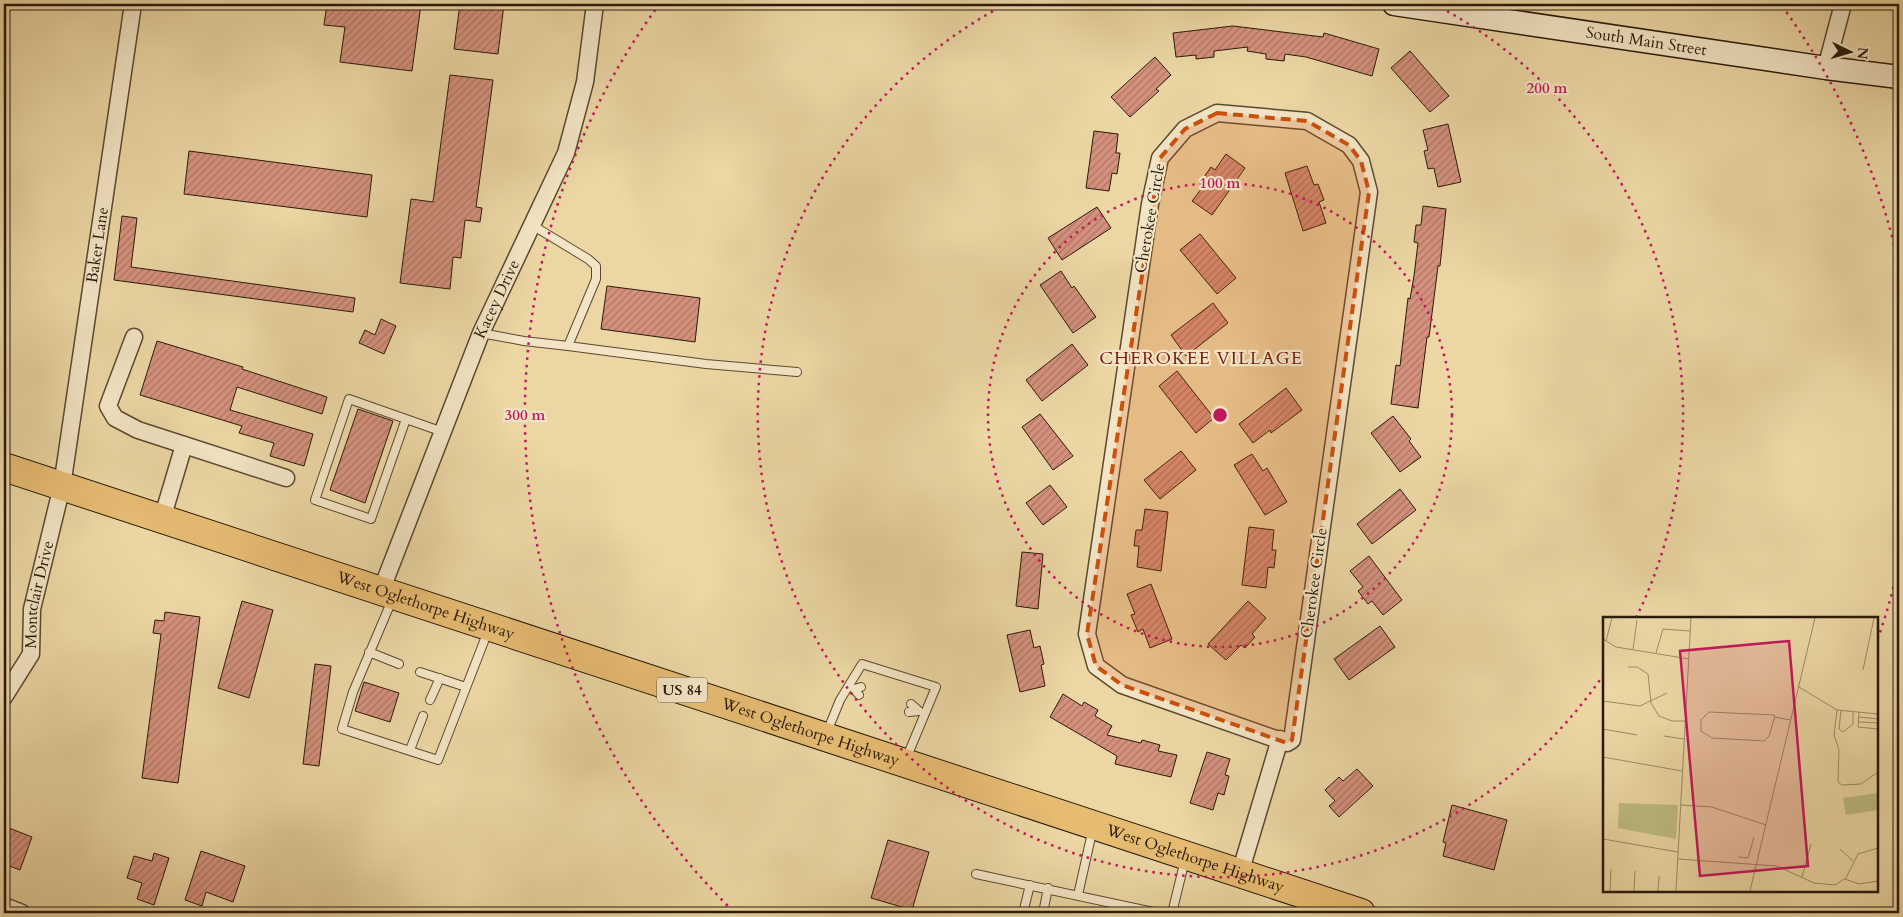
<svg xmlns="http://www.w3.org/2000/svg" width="1903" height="917" viewBox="0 0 1903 917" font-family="Cardo,serif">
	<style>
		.building { fill: url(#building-hatch); stroke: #291a08 }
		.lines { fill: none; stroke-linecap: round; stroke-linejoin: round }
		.lane-casing { stroke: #5a492f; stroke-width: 10 }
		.street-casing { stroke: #5a492f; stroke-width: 19 }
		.secondary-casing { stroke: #291a08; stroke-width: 25 }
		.highway-casing { stroke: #291a08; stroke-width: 30 }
		.lane { stroke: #f2e4c4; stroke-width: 8 }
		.street { stroke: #f2e4c4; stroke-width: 16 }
		.secondary { stroke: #f2e4c4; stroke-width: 22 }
		.highway { stroke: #e6bb72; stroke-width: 28 }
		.marked { fill: #cb500b; fill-opacity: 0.2; stroke: #cb500b; stroke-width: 4; stroke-dasharray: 10 6; stroke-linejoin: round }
		.ring { fill: none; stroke: #c2185b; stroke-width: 2.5; stroke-dasharray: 2.5 5 }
		.labels { text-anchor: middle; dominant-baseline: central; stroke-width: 4.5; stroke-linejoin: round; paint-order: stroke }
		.shield { fill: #f2e4c4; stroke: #655740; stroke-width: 1 }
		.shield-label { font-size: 15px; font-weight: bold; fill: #291a08 }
		.street-label { font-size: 16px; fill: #291a08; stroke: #f2e4c4 }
		.neighbourhood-label { font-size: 18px; letter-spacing: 1px; fill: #7a1f14; stroke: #f2e4c4 }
		.inset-road { fill: none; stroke: #9d8b66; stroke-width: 1 }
		.view { fill: #c2185b; fill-opacity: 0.15; stroke: #c2185b; stroke-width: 2.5 }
		.inset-edge { fill: none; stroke: #291a08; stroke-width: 2.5 }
		.centre { fill: #c2185b; stroke: #f2e4c4; stroke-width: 2.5 }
		.ring-label { font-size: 15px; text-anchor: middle; font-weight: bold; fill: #c2185b; stroke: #f2e4c4; stroke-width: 4.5; stroke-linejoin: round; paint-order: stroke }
	</style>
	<defs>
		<pattern id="building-hatch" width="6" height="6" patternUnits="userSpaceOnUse" patternTransform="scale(1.25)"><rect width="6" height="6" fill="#d5917d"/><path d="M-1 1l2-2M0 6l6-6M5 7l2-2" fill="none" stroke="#ad7664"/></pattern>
	</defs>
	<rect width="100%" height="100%" fill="#ebd6a4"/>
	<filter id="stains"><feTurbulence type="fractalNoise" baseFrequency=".004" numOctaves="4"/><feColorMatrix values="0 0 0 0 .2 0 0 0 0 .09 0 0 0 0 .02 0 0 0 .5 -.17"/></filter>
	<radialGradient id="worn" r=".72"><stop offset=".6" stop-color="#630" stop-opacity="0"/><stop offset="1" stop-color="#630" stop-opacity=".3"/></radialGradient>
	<path class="building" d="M327,4H421L412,71L340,62L345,27L324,25Z
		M460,4H504L498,54L454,49Z
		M1233,26L1323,37L1324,33L1379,49L1372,76L1306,57L1285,54L1284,61L1266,59V54L1247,51L1248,47L1214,51V57L1196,59V55L1176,57L1173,33Z
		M1410,51L1449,96L1430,112L1391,68Z
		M1155,57L1171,75L1156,89L1159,91L1130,117L1111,97Z
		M450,75L493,80L476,207L482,208L480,222L465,220L461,258L453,257L450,289L400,283L411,199L433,202Z
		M1448,124L1461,182L1438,187L1434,168L1428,169L1424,151L1428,150L1423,130Z
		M1094,131L1118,134L1116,153H1120L1117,174L1112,173L1109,191L1086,188Z
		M189,151L372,175L367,217L184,194Z
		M1226,154L1245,168L1212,215L1192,201L1205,184L1201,181L1211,167L1215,170Z
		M1307,166L1314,185L1318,184L1324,200L1319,202L1326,223L1303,231L1285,173Z
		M1423,206L1446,209L1440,266H1438L1429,337H1427L1418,408L1391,404L1396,365L1400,366L1408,298L1410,299L1414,276L1418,243L1414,242L1416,225H1421Z
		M1097,207L1111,228L1062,260L1048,238Z
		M122,216L137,218L131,267L355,298L353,312L114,280Z
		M1200,234L1236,278L1217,294L1180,250Z
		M1061,271L1072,288L1074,286L1096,317L1073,333L1040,285Z
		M607,286L700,298L695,342L601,329Z
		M1213,303L1228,323L1186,356L1171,335Z
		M381,319L396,326L384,354L359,343L365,330L375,335Z
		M157,341L243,367L242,369L327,397L322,414L237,387L230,410L313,434L304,466L270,456L274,443L239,433L242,426L140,395Z
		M1072,344L1088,365L1042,401L1026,380Z
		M1177,371L1214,418L1196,433L1159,386Z
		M1286,388L1302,410L1271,433L1270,430L1253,443L1239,424Z
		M358,409L393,421L365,503L330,490Z
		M1040,414L1073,456L1053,470L1022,427Z
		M1393,416L1411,439L1409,441L1421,457L1400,472L1371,433Z
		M1181,451L1196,470L1160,499L1144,480Z
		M1252,454L1263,471L1267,468L1287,502L1265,515L1234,465Z
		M1050,485L1067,507L1043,525L1026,503Z
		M1400,489L1416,510L1372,544L1357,524Z
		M1145,509L1168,512L1161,571L1137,567L1139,546H1134L1136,530H1142Z
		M1249,527L1274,530L1272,550H1276L1274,568L1268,567L1266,588L1242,585Z
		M1022,552L1043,554L1038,609L1016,606Z
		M1369,556L1402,600L1383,615L1372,601L1368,604L1358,591L1363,587L1350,571Z
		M1151,584L1172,639L1150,648L1143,629L1138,632L1131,615L1135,614L1127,594Z
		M242,601L273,610L249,698L218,688Z
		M1248,601L1266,618L1252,634L1255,637L1245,648L1241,645L1226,660L1208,644Z
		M165,612L200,617L178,783L142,778L161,634L153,633L155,620L164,621Z
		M1380,626L1395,647L1349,680L1334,659Z
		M1030,630L1034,648L1040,646L1044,664L1041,665L1045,686L1020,692L1007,635Z
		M315,664L331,666L319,766L303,764Z
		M364,682L399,693L390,722L355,711Z
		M1063,694L1082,706L1084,702L1098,710L1095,716L1112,726L1107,735L1141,743L1142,740L1160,745L1158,751L1177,755L1171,777L1115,764L1117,756L1050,717Z
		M1207,752L1230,759L1225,775L1229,776L1224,795L1218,793L1213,810L1190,803Z
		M1357,769L1373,786L1339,817L1329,806L1335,801L1325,790L1339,777L1343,781Z
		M1452,805L1507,820L1494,870L1443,856L1446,843L1443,842Z
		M4,826L32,837L20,870L4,864Z
		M888,840L929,852L912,910L871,898Z
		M201,851L245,866L233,902L206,892L202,906L185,900Z
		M154,853L169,858L154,905L137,899L142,883L127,878L134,856L152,861Z"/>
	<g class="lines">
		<defs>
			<path id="lane" d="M481,333L524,341L568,346L596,279V266L588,259L532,225
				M568,346L706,364L797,372
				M406,419L371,519L315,500L349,399L443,432
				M392,600L353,692L342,729L438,760L488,631
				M369,652L399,664
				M420,672L466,687
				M859,695L854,689L861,687
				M430,700L440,678
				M909,712L919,711L911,704
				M827,732L840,700L862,664L936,687L906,759
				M410,750L423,716
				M976,874L1158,913
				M1078,895L1093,828
				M1023,913L1030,885
				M1043,913L1048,888
				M1172,913L1185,860"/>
			<g id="street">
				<path d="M1826,68L1843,4"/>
				<path d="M1217,113L1307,121L1349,145L1361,161L1369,192L1292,740L1287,743L1122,685L1096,666L1087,634L1150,204L1160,158L1185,129Z"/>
				<path d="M134,337L108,406L115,418L138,430L286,478"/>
				<path d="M162,519L184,445"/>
				<path id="s1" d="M381,591L481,333L566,153L585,82L595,4"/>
				<path id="s2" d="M4,697L31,654L32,609L62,486L133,4"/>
				<path d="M1240,873L1280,739"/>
				<path d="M4,906L22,913"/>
			</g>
			<g id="secondary">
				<path id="s3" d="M1394,4L1826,68L1899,77"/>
			</g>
			<g id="highway">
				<path id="s4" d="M4,467L1361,913"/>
			</g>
		</defs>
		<use href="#lane" class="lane-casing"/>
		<use href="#street" class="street-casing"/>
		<use href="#secondary" class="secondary-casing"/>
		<use href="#highway" class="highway-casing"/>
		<use href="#lane" class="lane"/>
		<use href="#street" class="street"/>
		<use href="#secondary" class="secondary"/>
		<use href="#highway" class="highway"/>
	</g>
	<path class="marked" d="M1217,113L1307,121L1349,145L1361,161L1369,192L1292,740L1287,743L1122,685L1096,666L1087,634L1160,158L1185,129Z"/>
	<g class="ring">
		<circle cx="1220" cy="415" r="232"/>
		<path d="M1604 674A463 463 0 1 1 1006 4M1434 4A463 463 0 0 1 1636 618"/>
		<path d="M1899 565A695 695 0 0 1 1877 641M733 911A695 695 0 0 1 658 6M1782 6A695 695 0 0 1 1899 265"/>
	</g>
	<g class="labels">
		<rect class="shield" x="657" y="677.5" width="50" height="25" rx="4"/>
		<g class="shield-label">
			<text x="682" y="690">US 84</text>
		</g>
		<g class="street-label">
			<text stroke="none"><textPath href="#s3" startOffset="255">South Main Street</textPath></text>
			<text transform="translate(1150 218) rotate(-80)">Cherokee Circle</text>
			<text stroke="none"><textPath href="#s2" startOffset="466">Baker Lane</textPath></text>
			<text stroke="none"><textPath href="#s1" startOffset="314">Kacey Drive</textPath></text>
			<text transform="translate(1314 583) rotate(-82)">Cherokee Circle</text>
			<text stroke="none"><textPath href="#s2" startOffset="111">Montclair Drive</textPath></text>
			<text stroke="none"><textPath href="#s4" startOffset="444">West Oglethorpe Highway</textPath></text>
			<text stroke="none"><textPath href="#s4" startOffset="849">West Oglethorpe Highway</textPath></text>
			<text stroke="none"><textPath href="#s4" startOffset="1254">West Oglethorpe Highway</textPath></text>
		</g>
		<g class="neighbourhood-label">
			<text x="1201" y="358">CHEROKEE VILLAGE</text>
		</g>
	</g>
	<g transform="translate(1603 617)">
		<rect width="275" height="275" fill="#ebd6a4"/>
		<path d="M16,186L75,188L73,222L15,211Z" fill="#bcbc82"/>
		<path d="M275,176V193L243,198L240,181Z" fill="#bcbc82"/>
		<path class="inset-road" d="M0,22L13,30L86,42M3,24L9,1M30,32L34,3M53,36L60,12L87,14M25,50H34L45,57L48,86L56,99L69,104H82M260,53L271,1M196,70L234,93L275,97M0,84L37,89L64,76M234,93L231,118L236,133L235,165L239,168L258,167L275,155M238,93L236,112L240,115L250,107V95M106,95L171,98L172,99L166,119L161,124L109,121L98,114V103ZM256,95L255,110L275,112M171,100L187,103M256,100L275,102M256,105L275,106M0,112L34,118M61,119L81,122M0,140L79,154M78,188L109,190L163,208M0,222L75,235M237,232L250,244M135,240L145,241L151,220M75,242L174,249L211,266L232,268L243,261L255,237L275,231M199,260L208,227M242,262L256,267L275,264M7,274L8,252M31,274L32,254M55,274L56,259M73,274L88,1M147,274L212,1"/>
		<path class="view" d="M186,24L205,249L97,259L77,34Z"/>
		<rect width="275" height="275" class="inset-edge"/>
	</g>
	<circle cx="1220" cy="415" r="8" class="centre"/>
	<g class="ring-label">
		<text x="1547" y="93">200 m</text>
		<text x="1220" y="188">100 m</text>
		<text x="525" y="420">300 m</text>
	</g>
	<rect width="1903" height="917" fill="none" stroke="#ebd6a4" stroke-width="20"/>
	<rect x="5" y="5" width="1893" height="907" fill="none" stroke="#291a08" stroke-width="2.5"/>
	<rect x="10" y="10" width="1883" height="897" fill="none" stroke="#291a08"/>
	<g transform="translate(1850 52) rotate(95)" stroke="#f2e4c4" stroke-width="4" paint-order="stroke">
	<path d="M0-4L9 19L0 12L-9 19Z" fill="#291a08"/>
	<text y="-8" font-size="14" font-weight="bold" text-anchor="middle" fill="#291a08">N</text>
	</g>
	<rect width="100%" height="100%" filter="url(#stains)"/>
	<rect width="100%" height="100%" fill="url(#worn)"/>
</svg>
